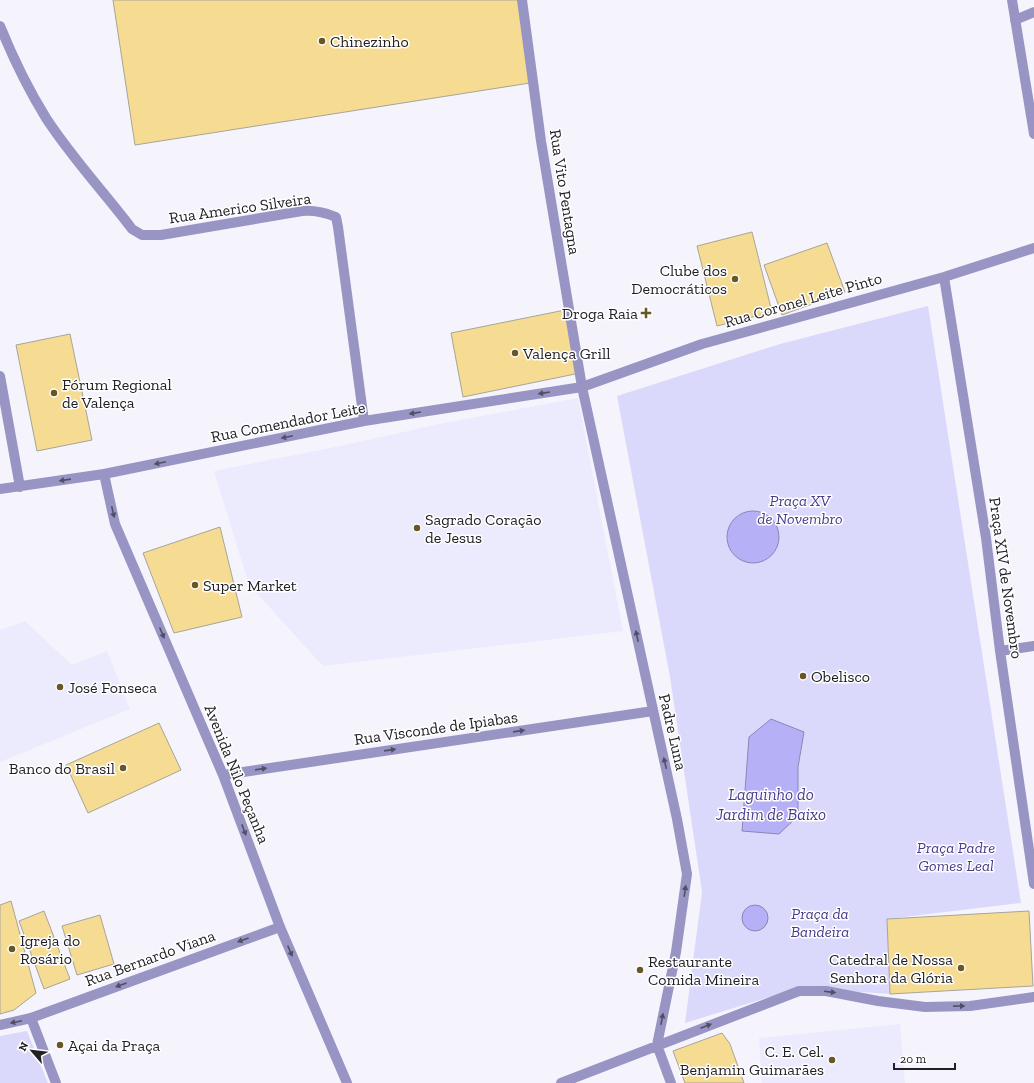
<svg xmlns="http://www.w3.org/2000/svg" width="1034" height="1083" viewBox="0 0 1034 1083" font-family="'Zilla Slab',serif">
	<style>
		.built { fill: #ecebfe }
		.green { fill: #dbd9fb }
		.water { fill: #b6b1f6; stroke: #8986b7 }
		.building { fill: #f6dc92; stroke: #a7a499 }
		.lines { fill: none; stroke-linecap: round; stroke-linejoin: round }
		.minor { stroke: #9895c5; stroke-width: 10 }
		.oneway { fill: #514f65 }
		.poi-dot { fill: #685725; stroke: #fff; stroke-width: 1.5 }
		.labels { text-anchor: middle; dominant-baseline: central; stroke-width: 3; stroke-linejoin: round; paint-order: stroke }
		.poi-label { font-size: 16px; fill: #212025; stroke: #fff; text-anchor: start }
		.street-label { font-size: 16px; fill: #212025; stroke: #fff }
		.park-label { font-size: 16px; font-style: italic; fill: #493b8b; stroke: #fff }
		.water-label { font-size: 17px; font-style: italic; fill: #4b3d8d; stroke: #fff }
	</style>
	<rect width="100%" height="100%" fill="#f5f4fd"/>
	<path class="built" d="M578,398L623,631L323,666L249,585L214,471L335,447L444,423Z
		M25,621L72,665L107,651L130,709L0,762V630Z
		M900,1024L905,1083H762L759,1038Z"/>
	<path class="green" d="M928,306L1021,903L887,919L890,994L799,988L685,1023L702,892L670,677L617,396L780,344Z
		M27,1031L48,1083H0V1036Z"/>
	<path class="water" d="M727 537a26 26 0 1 1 52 0a26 26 0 1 1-52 0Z
		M771,719L804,732L798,767V816L779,834L742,831L749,737Z
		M742 918a13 13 0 1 1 26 0a13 13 0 1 1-26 0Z"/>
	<path class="building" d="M113,0H518L530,83L135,145Z
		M752,232L772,312L717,326L697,246Z
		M827,243L845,292L782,315L764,265Z
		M565,310L580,373L463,397L451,333Z
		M70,334L92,440L37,451L16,345Z
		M220,527L242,617L174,633L143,553Z
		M159,723L181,770L88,813L66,765Z
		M11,901L36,993L14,1010L0,1014V905Z
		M44,911L70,979L44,989L19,921Z
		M1029,911L1033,986L890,994L887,919Z
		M100,915L114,964L77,975L62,926Z
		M722,1033L730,1044L744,1083H685L673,1051Z"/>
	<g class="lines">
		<path class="minor" d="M522,0L541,141L582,387L677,819L687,874L676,952L657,1045L671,1083
			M1012,0L1034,134
			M1015,20L1034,12
			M0,26C13,58 28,89 46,118C72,158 104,192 132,229L142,235H161L302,211C315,210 324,212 336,217L338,227L364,421
			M944,277L986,538L1000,651L1034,884
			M0,376L20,487
			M104,474L115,524L223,775L280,927L347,1083
			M0,489L104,474L364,421L582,387L702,344L944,277L1034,248
			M1000,651L1034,646
			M223,775L653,711
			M31,1018L56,1083
			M0,1025L31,1018L280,927
			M561,1083L799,991H826L878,1001L925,1007L970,1006L1034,997"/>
	</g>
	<defs><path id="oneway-solid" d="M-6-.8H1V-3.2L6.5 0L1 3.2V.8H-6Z"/></defs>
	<g class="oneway">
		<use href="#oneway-solid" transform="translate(544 393) rotate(171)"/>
		<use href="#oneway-solid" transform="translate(415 413) rotate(171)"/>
		<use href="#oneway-solid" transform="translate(287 437) rotate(168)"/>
		<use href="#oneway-solid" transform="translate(160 463) rotate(168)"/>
		<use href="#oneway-solid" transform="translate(65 480) rotate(172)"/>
		<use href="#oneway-solid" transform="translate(113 512) rotate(77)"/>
		<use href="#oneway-solid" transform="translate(162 633) rotate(67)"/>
		<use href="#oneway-solid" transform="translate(637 636) rotate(-102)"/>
		<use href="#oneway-solid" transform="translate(519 731) rotate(-8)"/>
		<use href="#oneway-solid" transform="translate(390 750) rotate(-8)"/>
		<use href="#oneway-solid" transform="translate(665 763) rotate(-103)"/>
		<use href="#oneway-solid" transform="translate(261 769) rotate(-8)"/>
		<use href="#oneway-solid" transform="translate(244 830) rotate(69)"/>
		<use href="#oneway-solid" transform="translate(685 891) rotate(-82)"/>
		<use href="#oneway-solid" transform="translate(243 940) rotate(160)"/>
		<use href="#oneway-solid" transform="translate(290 951) rotate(67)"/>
		<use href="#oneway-solid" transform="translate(121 985) rotate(160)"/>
		<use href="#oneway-solid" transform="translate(830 992) rotate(7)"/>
		<use href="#oneway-solid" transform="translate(959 1006) rotate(-1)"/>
		<use href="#oneway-solid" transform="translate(662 1019) rotate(-79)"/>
		<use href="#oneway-solid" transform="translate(16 1022) rotate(168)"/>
		<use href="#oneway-solid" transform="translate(706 1026) rotate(-21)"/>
	</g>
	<g class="poi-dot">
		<circle cx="322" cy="41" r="4"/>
		<circle cx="735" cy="279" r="4"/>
		<path d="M644 307h4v4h4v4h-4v4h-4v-4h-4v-4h4z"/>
		<circle cx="515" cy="353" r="4"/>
		<circle cx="54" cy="393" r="4"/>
		<circle cx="417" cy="528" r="4"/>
		<circle cx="195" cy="585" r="4"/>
		<circle cx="803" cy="676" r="4"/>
		<circle cx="60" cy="687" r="4"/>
		<circle cx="123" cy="768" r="4"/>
		<circle cx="12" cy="949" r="4"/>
		<circle cx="961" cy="968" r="4"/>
		<circle cx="640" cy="970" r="4"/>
		<circle cx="60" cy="1045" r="4"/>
		<circle cx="832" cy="1060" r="4"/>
	</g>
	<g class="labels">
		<g class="poi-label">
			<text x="330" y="41">Chinezinho</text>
			<text x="727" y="270" text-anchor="end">Clube dos<tspan x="727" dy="18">Democráticos</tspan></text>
			<text x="638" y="313" text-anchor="end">Droga Raia</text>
			<text x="523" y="353">Valença Grill</text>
			<text x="62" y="384">Fórum Regional<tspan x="62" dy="18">de Valença</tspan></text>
			<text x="425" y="519">Sagrado Coração<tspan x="425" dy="18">de Jesus</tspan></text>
			<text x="203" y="585">Super Market</text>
			<text x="811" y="676">Obelisco</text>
			<text x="68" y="687">José Fonseca</text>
			<text x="115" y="768" text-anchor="end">Banco do Brasil</text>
			<text x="20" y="940">Igreja do<tspan x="20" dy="18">Rosário</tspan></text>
			<text x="953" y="959" text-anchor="end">Catedral de Nossa<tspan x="953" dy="18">Senhora da Glória</tspan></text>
			<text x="648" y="961">Restaurante<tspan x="648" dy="18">Comida Mineira</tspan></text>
			<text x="68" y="1045">Açai da Praça</text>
			<text x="824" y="1051" text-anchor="end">C. E. Cel.<tspan x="824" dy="18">Benjamin Guimarães</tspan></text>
		</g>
		<g class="street-label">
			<text transform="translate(565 192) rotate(81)">Rua Vito Pentagna</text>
			<text transform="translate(240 208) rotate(-8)">Rua Americo Silveira</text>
			<text transform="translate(803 300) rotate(-16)">Rua Coronel Leite Pinto</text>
			<text transform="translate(288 422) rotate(-11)">Rua Comendador Leite</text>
			<text transform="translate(1006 578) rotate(82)">Praça XIV de Novembro</text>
			<text transform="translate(436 728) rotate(-8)">Rua Visconde de Ipiabas</text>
			<text transform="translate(673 732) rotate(77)">Padre Luna</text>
			<text transform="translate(237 774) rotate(68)">Avenida Nilo Peçanha</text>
			<text transform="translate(150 958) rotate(-20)">Rua Bernardo Viana</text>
		</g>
		<g class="park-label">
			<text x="800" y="500">Praça XV<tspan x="800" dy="18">de Novembro</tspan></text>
			<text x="956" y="847">Praça Padre<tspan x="956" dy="18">Gomes Leal</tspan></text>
			<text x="820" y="913">Praça da<tspan x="820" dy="18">Bandeira</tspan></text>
		</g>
		<g class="water-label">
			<text x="771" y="794">Laguinho do<tspan x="771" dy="20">Jardim de Baixo</tspan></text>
		</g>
	</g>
	<g transform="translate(32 1051) rotate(298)" stroke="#ffffff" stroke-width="3" paint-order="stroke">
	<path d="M0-3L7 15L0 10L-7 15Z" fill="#212025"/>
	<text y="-6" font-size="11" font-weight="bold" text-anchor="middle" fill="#212025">N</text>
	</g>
	<path d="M894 1063v6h61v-6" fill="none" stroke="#212025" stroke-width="2"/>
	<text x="900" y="1063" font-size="12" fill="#212025" stroke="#ffffff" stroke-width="3" paint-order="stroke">20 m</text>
</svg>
